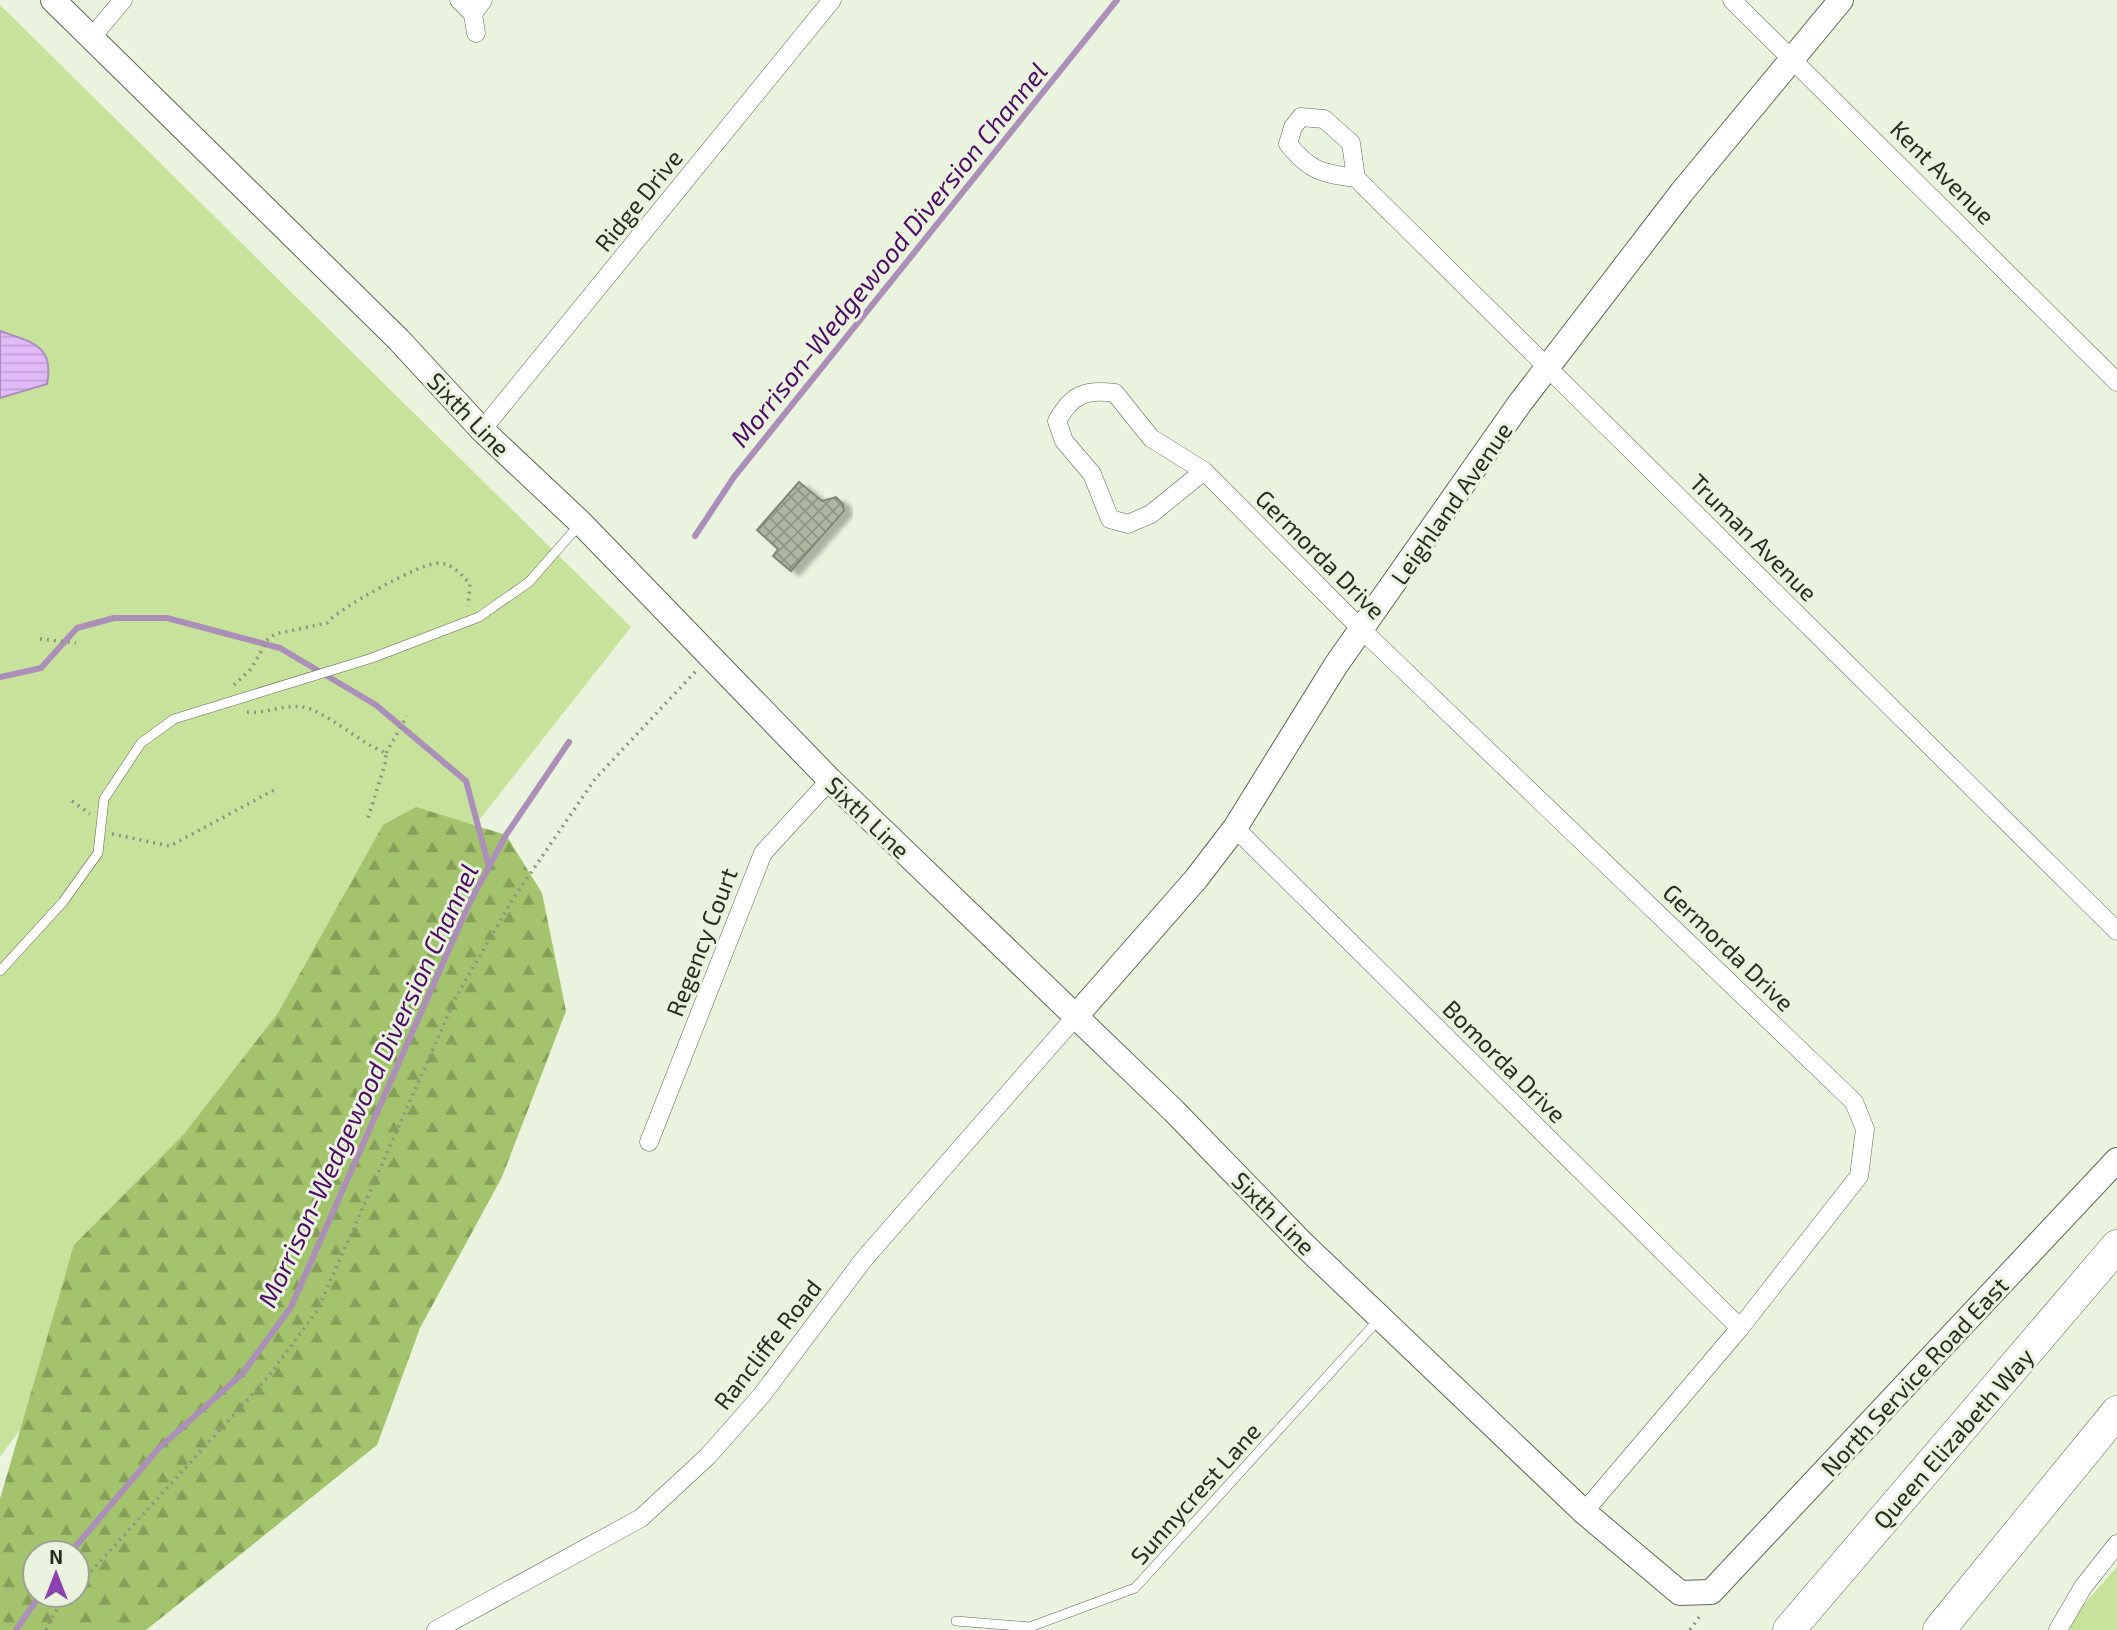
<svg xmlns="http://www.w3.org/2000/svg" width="2117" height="1630" viewBox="0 0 2117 1630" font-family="'Exo 2',sans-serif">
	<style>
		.green { fill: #c7e29b }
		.forest { fill: url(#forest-firs); fill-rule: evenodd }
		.water { fill: url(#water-rules); stroke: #ab8fb9; stroke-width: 2 }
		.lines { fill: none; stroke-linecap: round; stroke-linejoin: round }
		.stream { stroke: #ab8fb9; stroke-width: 6 }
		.building { fill: url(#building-cross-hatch); stroke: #808874; stroke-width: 2; filter: url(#shadow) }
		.lane-casing { stroke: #616855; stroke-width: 10 }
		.street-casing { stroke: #616855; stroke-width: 19 }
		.secondary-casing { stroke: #616855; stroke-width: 26 }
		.highway-casing { stroke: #616855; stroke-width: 33 }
		.path { stroke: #8d9383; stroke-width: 3.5; stroke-dasharray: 2 5; stroke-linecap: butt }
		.lane { stroke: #fff; stroke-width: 9 }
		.street { stroke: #fff; stroke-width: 18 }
		.secondary { stroke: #fff; stroke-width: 24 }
		.highway { stroke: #fff; stroke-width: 32 }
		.labels { text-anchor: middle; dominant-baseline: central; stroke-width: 6; stroke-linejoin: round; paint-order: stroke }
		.street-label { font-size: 24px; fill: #282c23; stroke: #eaf3dd }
		.water-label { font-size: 26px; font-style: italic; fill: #4e0a67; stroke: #eaf3dd }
	</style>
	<defs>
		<pattern id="forest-firs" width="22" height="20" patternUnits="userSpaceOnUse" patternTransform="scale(1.75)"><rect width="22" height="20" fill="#a3c36c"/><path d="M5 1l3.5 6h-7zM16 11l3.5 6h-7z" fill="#859f58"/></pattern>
		<pattern id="water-rules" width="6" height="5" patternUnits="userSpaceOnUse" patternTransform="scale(1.75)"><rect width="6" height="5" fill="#e3baf9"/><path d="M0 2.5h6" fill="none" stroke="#c3a0d5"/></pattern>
		<pattern id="building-cross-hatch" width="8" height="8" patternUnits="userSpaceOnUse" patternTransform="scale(1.75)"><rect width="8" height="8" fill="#aeb7a2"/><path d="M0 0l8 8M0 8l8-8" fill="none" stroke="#8e9584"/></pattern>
		<filter id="shadow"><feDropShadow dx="8" dy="4.5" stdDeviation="2" flood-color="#0004"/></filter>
	</defs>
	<rect width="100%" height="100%" fill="#eaf3dd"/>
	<path class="green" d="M0,5L631,627L290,1060L0,1457Z
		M2117,1567V1630H2070L2072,1618Z"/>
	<path class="forest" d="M416,807L506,835L542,893L566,1011L502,1177L420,1328L377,1445L146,1630H0V1499L74,1245L184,1134L278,1013L383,825ZM35,1553H77V1595H35Z"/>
	<path class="water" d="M0,331C31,342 55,345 47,384L0,398Z"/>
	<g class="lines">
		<path class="stream" d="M695,536L734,477L1117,0
			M0,677L41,668L77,628L114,618H167L280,648L376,705L466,781L489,867
			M70,1553L159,1448L242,1374L291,1307L469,904L506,835L569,742
			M16,1630L40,1595"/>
	</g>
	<path class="building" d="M799,482L822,501L836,497L843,504L844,511L791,571L773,556L778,549L757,530Z"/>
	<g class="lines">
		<defs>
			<path id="lane" d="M0,971L63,902L98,853L104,799L141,743L174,719L372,658L479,617L529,582L580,524
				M956,1621L1030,1627L1135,1588L1380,1318"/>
			<path id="street" d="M459,0L473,14
				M1732,0L2117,382
				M476,33L473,14L483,0
				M91,38L123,0
				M1356,178L1351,143L1324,119L1301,117L1293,127L1288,144C1311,172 1321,173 1356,178L2117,931
				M482,430L832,0
				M1204,471L1151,514L1128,524L1110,519L1092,474L1064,441L1057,421C1072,394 1086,389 1115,393L1151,438L1204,471L1362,630L1854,1102L1865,1129L1859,1176L1740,1328L1584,1512
				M1235,828L1740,1328
				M649,1142L763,853L830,780
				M436,1630L641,1518L708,1456L761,1396L864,1259L1076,1016
				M2058,1630L2083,1587L2117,1544"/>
			<path id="secondary" d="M53,0L399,340L482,430L581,523L830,780L1174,1111L1302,1243L1584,1512L1680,1593L1711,1592L2117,1160
				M1076,1016L1196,879L1235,828L1336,665L1520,403L1682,192L1841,0"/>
			<path id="highway" d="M1789,1630L2117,1246
				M1939,1630L2117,1412"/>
		</defs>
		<use href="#lane" class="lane-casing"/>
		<use href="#street" class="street-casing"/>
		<use href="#secondary" class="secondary-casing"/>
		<use href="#highway" class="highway-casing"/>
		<path class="path" d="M40,639L76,643
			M234,685L251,669L268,639L275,634L327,623C336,610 423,561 440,563C454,565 461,574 470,584L468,606
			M247,712C265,714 285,704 303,707C324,710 360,743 386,753L385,764L368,818
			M386,753L407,716
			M72,801L90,814
			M112,834L170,846L276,789
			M77,1587L268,1377L317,1311L456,997L513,899L595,779L696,671
			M46,1630L55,1612L69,1595
			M1690,1630L1702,1613"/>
		<use href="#lane" class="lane"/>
		<use href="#street" class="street"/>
		<use href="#secondary" class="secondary"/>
		<use href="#highway" class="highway"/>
	</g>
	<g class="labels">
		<g class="street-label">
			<text transform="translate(1943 172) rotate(45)">Kent Avenue</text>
			<text transform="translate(638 200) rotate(-51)">Ridge Drive</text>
			<text transform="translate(469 414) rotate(46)">Sixth Line</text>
			<text transform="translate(1451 503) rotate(-55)">Leighland Avenue</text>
			<text transform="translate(1754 537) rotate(45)">Truman Avenue</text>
			<text transform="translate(1321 554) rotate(45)">Germorda Drive</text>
			<text transform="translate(868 817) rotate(44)">Sixth Line</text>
			<text transform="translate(701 942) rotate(-69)">Regency Court</text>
			<text transform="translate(1729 947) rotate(44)">Germorda Drive</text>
			<text transform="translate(1505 1061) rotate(45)">Bomorda Drive</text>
			<text transform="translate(1274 1213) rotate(45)">Sixth Line</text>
			<text transform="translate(767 1344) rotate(-52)">Rancliffe Road</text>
			<text transform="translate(1914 1376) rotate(-47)">North Service Road East</text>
			<text transform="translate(1953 1438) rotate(-49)">Queen Elizabeth Way</text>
			<text transform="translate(1195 1493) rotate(-48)">Sunnycrest Lane</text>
		</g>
		<g class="water-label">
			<text transform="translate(888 254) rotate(-51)">Morrison-Wedgewood Diversion Channel</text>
			<text transform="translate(367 1085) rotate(-65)">Morrison-Wedgewood Diversion Channel</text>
		</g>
	</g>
	<g transform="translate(56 1574)"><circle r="33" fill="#eaf3dd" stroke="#9ca393" stroke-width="2"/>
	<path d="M0-5L12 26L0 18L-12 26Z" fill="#8d40b0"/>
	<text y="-10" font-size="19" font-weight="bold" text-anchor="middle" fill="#282c23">N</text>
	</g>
</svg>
